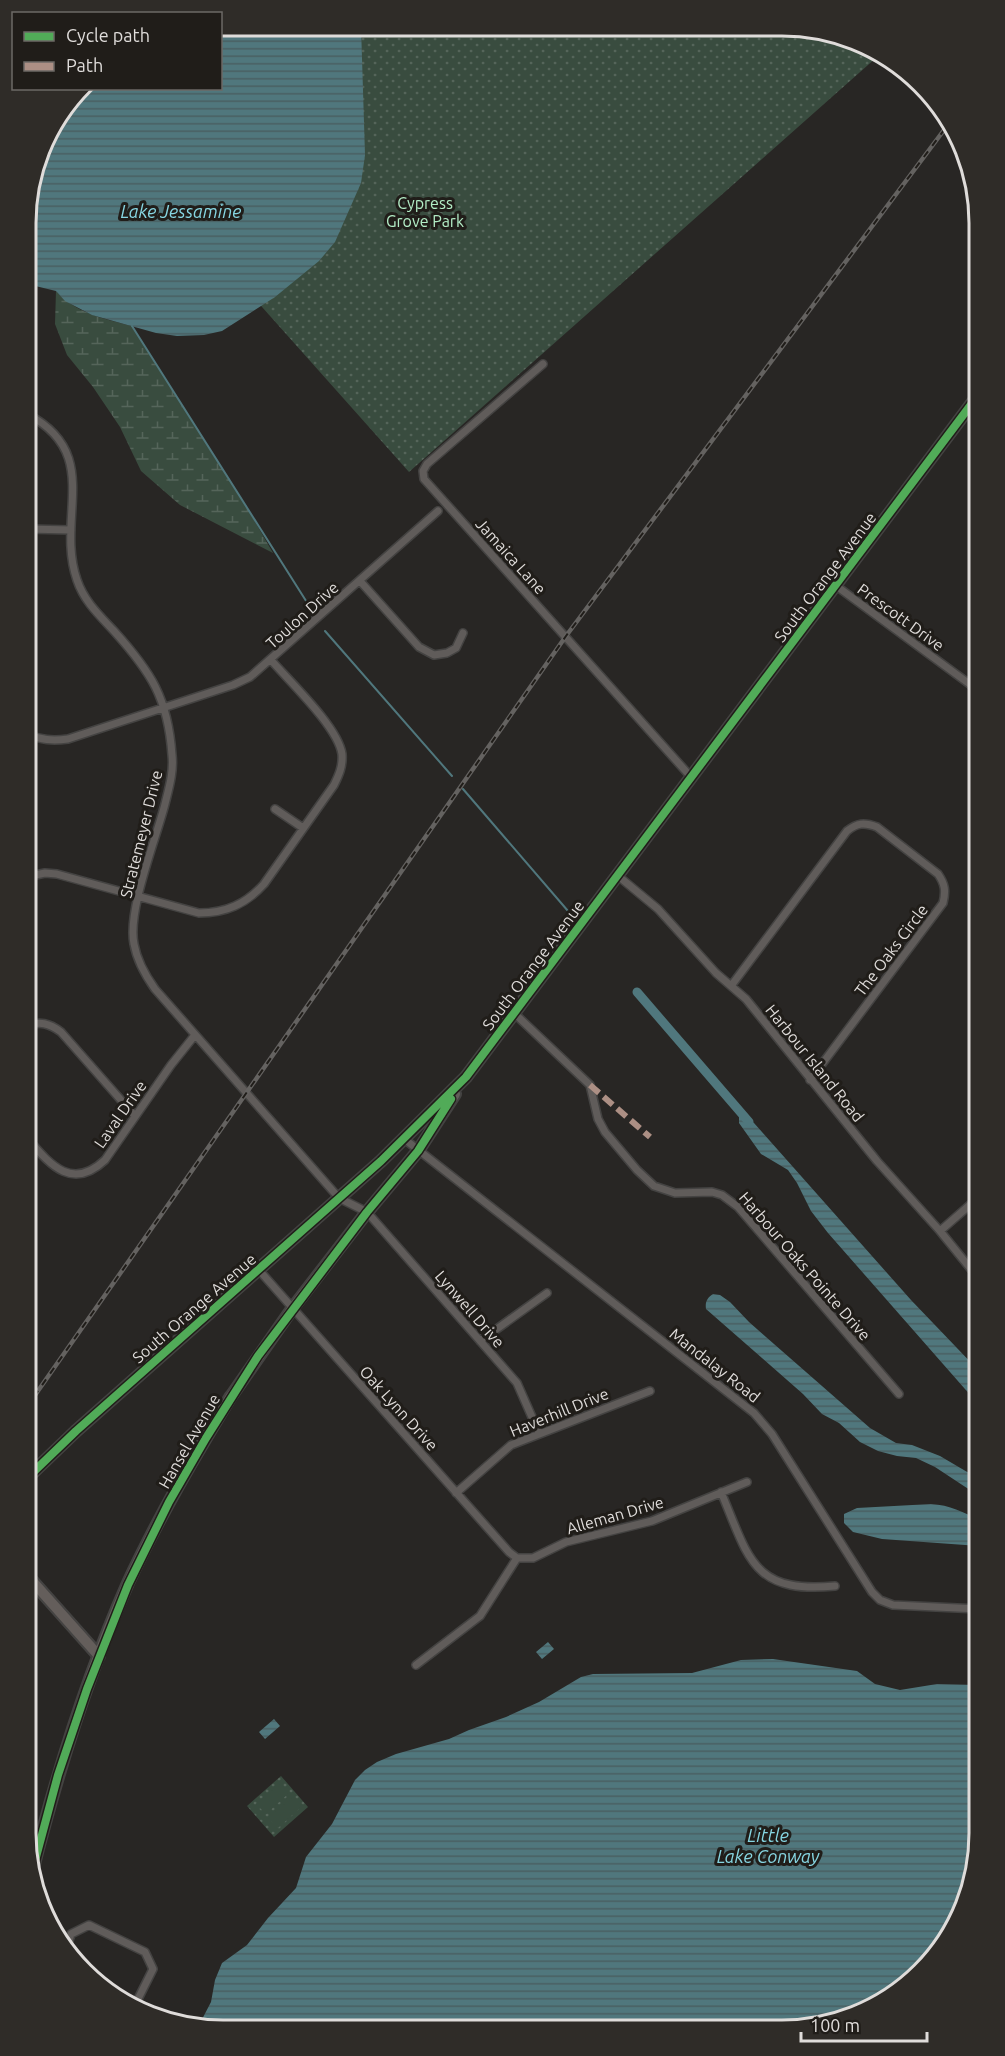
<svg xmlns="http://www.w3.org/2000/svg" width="1005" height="2056" viewBox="0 0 1005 2056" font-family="Ubuntu,sans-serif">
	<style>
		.wetland { fill: url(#wetland-marsh) }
		.park { fill: url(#park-dots) }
		.pitch { fill: #394c3f }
		.water { fill: url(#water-rules) }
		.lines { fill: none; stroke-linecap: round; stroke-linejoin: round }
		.stream { stroke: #50777d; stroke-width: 2 }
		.canal { stroke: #50777d; stroke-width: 9 }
		.street-casing { stroke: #444342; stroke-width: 10 }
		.secondary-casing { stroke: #444342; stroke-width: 14 }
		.primary-casing { stroke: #444342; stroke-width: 14 }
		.street { stroke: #605c5a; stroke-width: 7 }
		.secondary { stroke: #645e5b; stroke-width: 10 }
		.primary { stroke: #625d5a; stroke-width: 10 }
		.rail-casing { stroke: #646260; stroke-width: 4.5 }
		.rail { stroke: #201d19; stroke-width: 2; stroke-dasharray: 7; stroke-linecap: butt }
		.quiet { stroke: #ac8f84; stroke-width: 6; stroke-dasharray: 12 6; stroke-linecap: butt }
		.cycleway-casing { stroke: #201d19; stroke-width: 11 }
		.cycleway { stroke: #51ab58; stroke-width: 8 }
		.labels { text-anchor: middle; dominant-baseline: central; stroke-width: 6; stroke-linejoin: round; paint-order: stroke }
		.park-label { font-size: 16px; fill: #b3edc6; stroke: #201d19 }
		.street-label { font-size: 16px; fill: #dfdcda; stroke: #201d19 }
		.water-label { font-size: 18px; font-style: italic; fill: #86d5e1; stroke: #201d19 }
		.rim { fill: none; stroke: #dfdcda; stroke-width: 3 }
	</style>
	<defs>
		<pattern id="wetland-marsh" width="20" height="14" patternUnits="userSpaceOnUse" patternTransform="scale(1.5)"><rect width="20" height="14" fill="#394c3f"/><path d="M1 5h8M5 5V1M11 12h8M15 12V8" fill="none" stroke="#55655a"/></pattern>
		<pattern id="park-dots" width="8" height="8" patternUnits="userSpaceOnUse" patternTransform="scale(1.5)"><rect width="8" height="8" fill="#394c3f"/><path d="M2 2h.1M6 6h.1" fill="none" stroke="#55655a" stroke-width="1.8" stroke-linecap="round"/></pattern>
		<pattern id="water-rules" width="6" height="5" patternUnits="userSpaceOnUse" patternTransform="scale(1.5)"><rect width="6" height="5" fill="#50777d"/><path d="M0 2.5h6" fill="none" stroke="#4a5f62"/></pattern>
	</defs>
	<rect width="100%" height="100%" fill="#282624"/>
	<path class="wetland" d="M56,291C75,313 105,319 132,326L242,499L273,553L180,505L141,471L120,427L93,387L67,355L55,324Z"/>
	<path class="park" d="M220,26L821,29L877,57L409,472L75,97L82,89L220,88Z
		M281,1776L308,1807L274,1837L247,1806Z"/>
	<path class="pitch" d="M279,1784L288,1794L266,1814L256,1804Z
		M291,1798L300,1808L278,1828L268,1818Z"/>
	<path class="water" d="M221,26H361L365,155L361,183L335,242L319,261L275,297L222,331L204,335L177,336L156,333L92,315L65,301L56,291L27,284V197L46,135L82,89L220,88Z
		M742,1113L754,1123L911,1300L979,1371V1405L828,1233L811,1211L797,1183L788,1170L761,1154L739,1123V1116Z
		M713,1294L720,1295L730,1302L749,1322L870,1428L896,1443L912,1445L940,1456L974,1476L979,1481V1496L935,1467L916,1458L897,1456L878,1451L860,1442L839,1423L822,1414L803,1394L706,1309C705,1302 707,1298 713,1294Z
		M931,1504C950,1505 963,1512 979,1520V1546L882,1539L853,1532L844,1523V1514L857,1508Z
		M548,1642L554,1649L542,1659L536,1652Z
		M773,1659L857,1671L875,1684L900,1690L937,1684L979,1685V1847L965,1909L939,1954L892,1997L845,2020L782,2030L197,2029L211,2002L215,1980L222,1963L247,1945L268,1918L296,1888L306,1857L332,1824L355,1780L365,1770L377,1762L396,1754L449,1739L469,1730L506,1717L539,1702L581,1677L593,1674L692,1673L741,1660Z
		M274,1719L280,1726L265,1739L259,1732Z"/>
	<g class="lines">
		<path class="stream" d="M132,326L308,604
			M325,631L452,776
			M463,789L568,911"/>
		<path class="canal" d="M637,992L749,1122"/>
		<defs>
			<path id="street" d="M543,364L427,464L423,471L424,479L691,777
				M27,414C104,454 55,517 77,580C84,601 99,615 114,631C151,672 168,698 172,755C174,771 169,788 165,804C156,839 127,911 134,944C137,961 145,975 155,989L339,1198L367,1212L517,1383L539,1433
				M27,529L71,530
				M360,581L419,647L434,655L447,653L456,648L463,633
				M835,585L979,691
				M27,734C41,740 52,741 68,739L233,685L250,677L438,511
				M275,809L303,828
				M617,875L658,909L716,973L746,999L877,1161L940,1231L979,1279
				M26,877L45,873L57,874L199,913C226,913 246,904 264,884L334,785C339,775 343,766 342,754C338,727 290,682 271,660
				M731,986L847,831C857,823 864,822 877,827L938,874C945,884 946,891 943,903L810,1080
				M514,1013L590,1085L598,1119L605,1132L637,1170L654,1186L675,1193L712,1192L722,1195L738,1207L899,1394
				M26,1026C40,1021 49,1023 61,1032L135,1116
				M26,1137C49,1163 71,1192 105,1160L171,1065L195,1035
				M403,1138L754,1413L772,1434L872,1592L880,1600L893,1605L979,1609
				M940,1231L979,1197
				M258,1269L509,1552L517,1558H533L566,1542L652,1521L747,1482
				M480,1341L547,1293
				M721,1492C749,1558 752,1594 835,1586
				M456,1493L511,1445L650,1391
				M416,1665L480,1616L517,1558
				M68,1944L71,1934L89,1925L145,1952L153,1969L133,2009"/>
			<path id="secondary" d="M26,1574L99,1656"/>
			<path id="primary" d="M232,1395L292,1309L367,1212L418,1151L455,1094
				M26,1479L76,1431L381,1161L466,1077L979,394
				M32,1872C57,1773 87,1676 128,1583C158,1518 194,1457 231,1396"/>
		</defs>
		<use href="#street" class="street-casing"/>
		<use href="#secondary" class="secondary-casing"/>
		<use href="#primary" class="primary-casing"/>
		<use href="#street" class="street"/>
		<use href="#secondary" class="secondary"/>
		<use href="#primary" class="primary"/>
		<defs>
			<path id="rail" d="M26,1408L566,636L947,126"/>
		</defs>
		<use href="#rail" class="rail-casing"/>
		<use href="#rail" class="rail"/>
		<path class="quiet" d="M590,1085L650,1137"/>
		<defs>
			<path id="cycleway" d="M26,1479L76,1431L381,1161L466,1077L979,394
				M32,1872L58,1775L87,1689L128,1585L169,1502L206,1438L258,1356L367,1212L418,1151L451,1099"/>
		</defs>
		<use href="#cycleway" class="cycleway-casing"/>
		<use href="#cycleway" class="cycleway"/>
	</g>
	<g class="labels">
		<g class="park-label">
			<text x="425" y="203">Cypress<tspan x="425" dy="18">Grove Park</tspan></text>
		</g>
		<g class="street-label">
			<text transform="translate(511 556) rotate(48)">Jamaica Lane</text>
			<text transform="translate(825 577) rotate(-53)">South Orange Avenue</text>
			<text transform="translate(302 615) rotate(-42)">Toulon Drive</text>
			<text transform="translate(901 617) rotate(36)">Prescott Drive</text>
			<text transform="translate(141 834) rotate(-76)">Stratemeyer Drive</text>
			<text transform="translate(891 950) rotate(-53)">The Oaks Circle</text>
			<text transform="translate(533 965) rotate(-53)">South Orange Avenue</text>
			<text transform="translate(815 1063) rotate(51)">Harbour Island Road</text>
			<text transform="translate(120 1114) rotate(-55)">Laval Drive</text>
			<text transform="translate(805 1266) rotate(49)">Harbour Oaks Pointe Drive</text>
			<text transform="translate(194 1308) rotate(-41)">South Orange Avenue</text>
			<text transform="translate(470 1309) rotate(49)">Lynwell Drive</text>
			<text transform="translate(715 1365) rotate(38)">Mandalay Road</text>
			<text transform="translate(399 1408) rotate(48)">Oak Lynn Drive</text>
			<text transform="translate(559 1412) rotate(-22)">Haverhill Drive</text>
			<text transform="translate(189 1441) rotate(-60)">Hansel Avenue</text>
			<text transform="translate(615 1515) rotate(-16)">Alleman Drive</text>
		</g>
		<g class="water-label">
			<text x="181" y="211">Lake Jessamine</text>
			<text x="768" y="1835">Little<tspan x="768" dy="21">Lake Conway</tspan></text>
		</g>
	</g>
	<path d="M0 0H1005V2056H0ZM223 36H782A187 187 0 0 1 969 223V1833A187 187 0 0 1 782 2020H223A187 187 0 0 1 36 1833V223A187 187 0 0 1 223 36Z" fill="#2f2c28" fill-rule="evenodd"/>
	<path class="rim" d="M223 36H782A187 187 0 0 1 969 223V1833A187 187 0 0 1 782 2020H223A187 187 0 0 1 36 1833V223A187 187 0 0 1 223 36Z"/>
	<rect x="12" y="12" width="210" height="78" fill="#201d19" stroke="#6c6966" stroke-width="1.5"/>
	<rect x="24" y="32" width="30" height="9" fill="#51ab58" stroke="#6c6966" stroke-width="1.5"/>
	<text x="66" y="42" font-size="18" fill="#dfdcda">Cycle path</text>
	<rect x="24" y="62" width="30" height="9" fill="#ac8f84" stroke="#6c6966" stroke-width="1.5"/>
	<text x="66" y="72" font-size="18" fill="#dfdcda">Path</text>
	<path d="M801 2032v9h126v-9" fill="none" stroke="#dfdcda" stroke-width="3"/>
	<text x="810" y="2032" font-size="18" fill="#dfdcda" stroke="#201d19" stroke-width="4.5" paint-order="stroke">100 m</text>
</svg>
